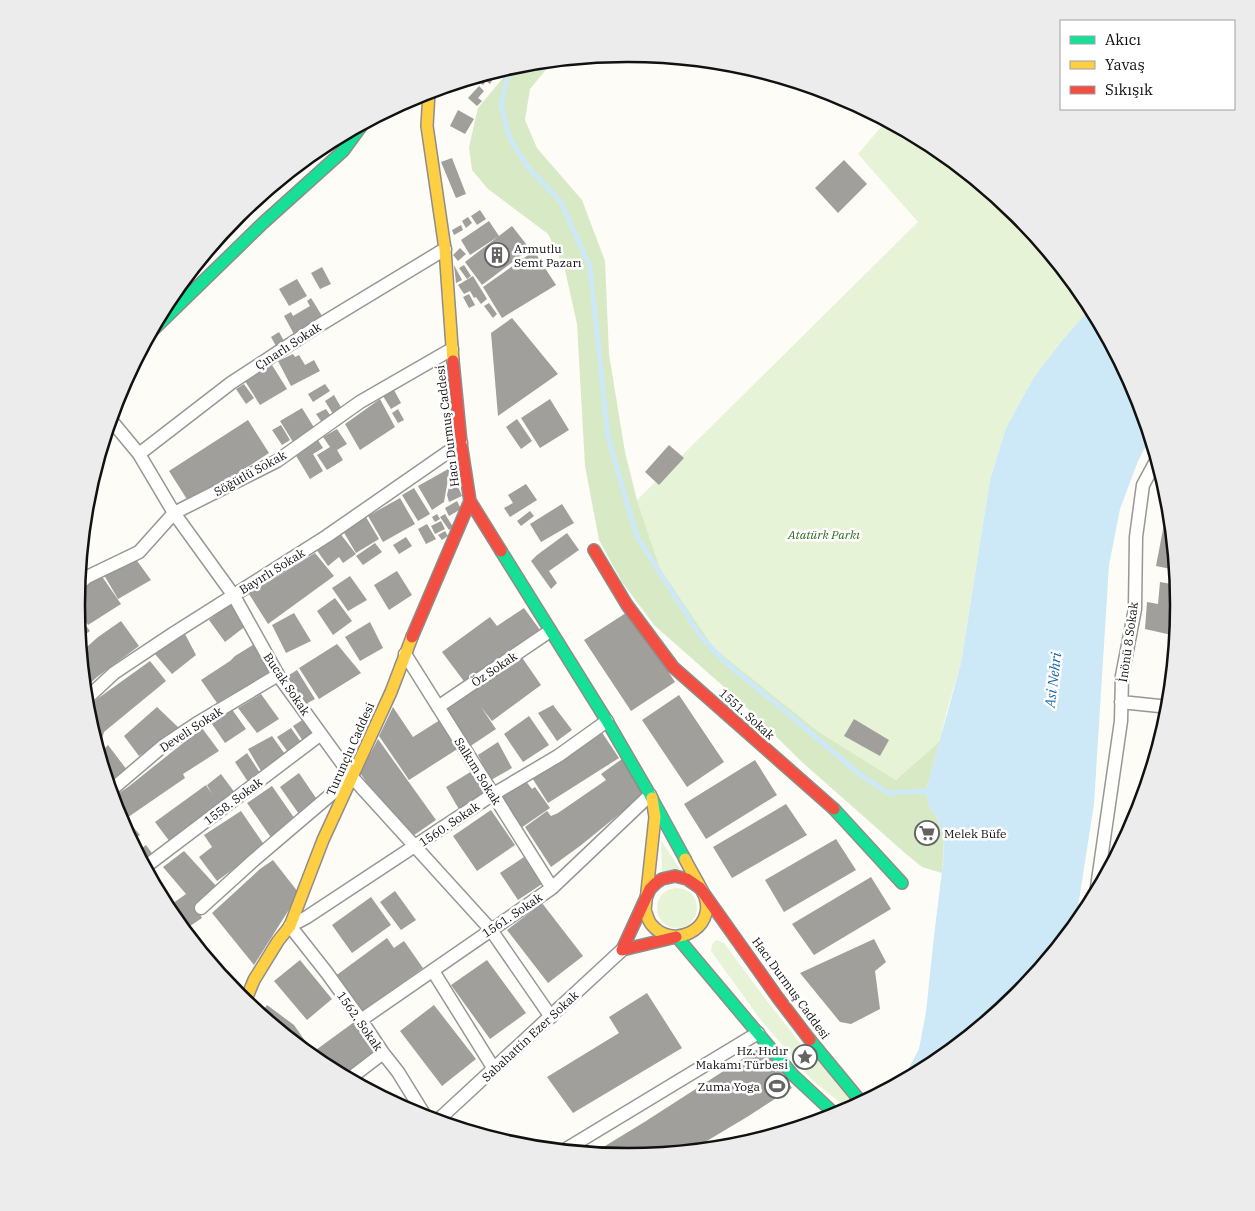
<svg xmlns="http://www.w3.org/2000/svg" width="1255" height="1211" viewBox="0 0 1255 1211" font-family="'IBM Plex Serif',serif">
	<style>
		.green { fill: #e7f3d7 }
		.forest { fill: #d8eac5 }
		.water { fill: #cde8f7 }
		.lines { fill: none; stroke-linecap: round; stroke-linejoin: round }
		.stream { stroke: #cde8f7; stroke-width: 5 }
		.building { fill: #a19f9c }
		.street-casing { stroke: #979795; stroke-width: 15 }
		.fast-casing { stroke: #8e8d8b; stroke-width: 14 }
		.slow-casing { stroke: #8e8d8b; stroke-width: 14 }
		.jam-casing { stroke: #8e8d8b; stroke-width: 14 }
		.street { stroke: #fffffe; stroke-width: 12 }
		.fast { stroke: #16e098; stroke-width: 11 }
		.slow { stroke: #ffcf43; stroke-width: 11 }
		.jam { stroke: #f24e42; stroke-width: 11 }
		.labels { text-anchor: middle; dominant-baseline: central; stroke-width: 5; stroke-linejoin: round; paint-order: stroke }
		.poi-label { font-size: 12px; fill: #111; stroke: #fff; text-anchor: start }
		.street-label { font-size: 12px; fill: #111; stroke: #fff }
		.park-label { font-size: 12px; font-style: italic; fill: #2f6b1f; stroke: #fff }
		.water-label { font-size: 14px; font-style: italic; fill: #1768a6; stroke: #fff }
		.rim { fill: none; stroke: #111; stroke-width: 2.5 }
	</style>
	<rect width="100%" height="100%" fill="#fdfcf7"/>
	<path class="green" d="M886,121L934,147L1018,216L1086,299L1091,307L1061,342L1034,377L1006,428L990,480L961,663L946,714L940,741L896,780L819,732L714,648L660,568L637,500L918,222L858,154Z
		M661,840L680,869L662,873Z
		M657 908a20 20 0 1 1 40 0a20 20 0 1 1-40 0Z
		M716,940L724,943L770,1005L800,1043L825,1069L856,1106L849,1110L812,1080L760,1019L711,951L712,945Z"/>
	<path class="forest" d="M553,61L530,89L525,120L537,148L582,200L605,261L609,354L625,452L637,500L660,568L714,648L819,732L896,780L940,741L926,791L929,806L937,817L944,839L942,873L922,867L906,854L802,762L741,702L654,625L622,582L599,540L585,466L577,324L565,270L548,234L488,189L472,170L469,147L478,108L512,67L520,64Z"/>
	<path class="water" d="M1091,307L1137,395L1150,438L1138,461L1120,509L1109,565L1094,804L1075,926L1017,996L934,1064L902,1081L919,1049L926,1012L934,936L943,863L944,839L937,817L929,807L926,791L961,663L990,480L1006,428L1034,377L1061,342Z"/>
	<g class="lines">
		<path class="stream" d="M510,67L501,105L510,139L527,166L561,202L590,267L608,437L637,537L701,637L725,662L790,715L858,773L888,793L926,791L933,792"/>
	</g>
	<path class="building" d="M486,75L493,79L490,84L486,81L483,85L478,82L481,76Z
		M479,86L484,91L478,98L482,101L477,106L468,98Z
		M458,110L474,119L465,134L450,126Z
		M452,158L466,194L456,198L441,162Z
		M844,160L867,184L838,213L815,188Z
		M480,210L486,219L477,225L471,216Z
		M468,217L472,223L466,228L462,221Z
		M489,221L499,236L470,255L461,240Z
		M461,225L463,230L454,235L452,230Z
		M512,226L530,249L482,285L465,262Z
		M460,248L466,254L458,261L453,255Z
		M534,251L556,285L502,318L483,287Z
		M454,265L462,280L456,283Z
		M464,265L471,276L467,279L459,268Z
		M322,267L331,284L320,289L311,273Z
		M473,276L487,299L481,304L476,297L474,298L470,291L464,294L458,285Z
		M297,279L307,296L289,306L279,289Z
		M469,294L475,305L469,308L463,297Z
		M311,298L324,319L295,336L284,316L291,312L293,316L310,306L307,301Z
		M489,303L497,314L493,318L484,306Z
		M512,318L558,374L498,416L491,333Z
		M279,332L284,341L276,346L271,337Z
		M293,354L295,357L299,355L305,365L314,360L320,371L291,386L278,361Z
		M272,365L287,389L260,405L245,381Z
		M244,384L254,398L246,404L236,389Z
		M325,384L330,391L313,402L308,394Z
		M394,390L401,403L391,409L383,396Z
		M334,395L342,409L333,414L325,401Z
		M380,399L395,427L360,450L345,424Z
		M550,399L569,430L540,448L521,418Z
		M302,408L315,429L293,442L280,421Z
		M326,409L332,418L323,424L316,414Z
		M398,409L404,420L398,423L392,413Z
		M517,419L532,441L521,449L506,427Z
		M248,420L269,453L190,504L169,471Z
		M281,425L290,440L282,445L272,430Z
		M337,429L347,444L337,450L343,460L327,470L317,455L330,447L323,437Z
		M318,440L323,448L313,454L323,471L310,479L295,454Z
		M669,445L684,458L659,485L645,472Z
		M450,468L444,502L432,510L418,486Z
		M454,477L462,496L449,502L447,495L451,479Z
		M526,484L537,500L510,517L504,508L513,503L508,495Z
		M414,488L430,514L418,521L402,495Z
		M1166,489L1169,498V502L1162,499Z
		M400,498L415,524L383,542L368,516Z
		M457,501L461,509L449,516L445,508Z
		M562,504L574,523L541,542L530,524Z
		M530,511L534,516L521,526L517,521Z
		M437,514L440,519L435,522L432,517Z
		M445,514L453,527L449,530L440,517Z
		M366,517L379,539L356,553L343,531Z
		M441,521L445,529L435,534L431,526Z
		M427,524L436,539L426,544L418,529Z
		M1164,524L1171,526L1176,570L1156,566Z
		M445,531L448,536L442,540L438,535Z
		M339,532L356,554L343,563L339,557L328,566L316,549Z
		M567,533L579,550L549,571L557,583L551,589L531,561L537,555Z
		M406,537L412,546L399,554L393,545Z
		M375,543L382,552L363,565L356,556Z
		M315,553L334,576L268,624L249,594Z
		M135,558L151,580L118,599L104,575Z
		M397,571L412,595L389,610L374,585Z
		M101,575L121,604L88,625L76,608L77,590Z
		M350,576L367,600L348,611L332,588Z
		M1160,582L1177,585L1179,606L1176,636L1145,629L1147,602L1158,604Z
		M335,598L352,621L333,635L317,611Z
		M231,604L247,625L225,642L209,620Z
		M524,608L540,630L466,684L442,652L490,617L497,626Z
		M629,611L675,682L631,711L584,640Z
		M77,613L90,631L79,639Z
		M294,613L311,641L286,653L272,625Z
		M121,621L139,646L97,677L84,689L80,653L98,637Z
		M370,622L383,648L360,661L345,637Z
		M185,634L196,655L172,674L155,654Z
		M256,643L273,671L217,703L201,680L230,661L235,656Z
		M337,644L361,673L319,699L299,668Z
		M521,656L541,685L492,721L481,707L496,729L469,747L444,711Z
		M150,661L166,681L104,732L102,739L96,745L86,710L97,699Z
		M297,670L315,699L304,705L286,677Z
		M261,694L279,719L257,733L238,708Z
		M679,695L724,762L687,787L642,720Z
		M553,705L572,730L557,741L538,713Z
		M157,707L180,729L139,756L124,736Z
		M393,707L413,737L440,720L459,748L409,780L379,736Z
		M231,708L246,729L225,743L210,721Z
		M529,716L549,745L523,762L504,734Z
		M307,717L319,734L305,744L293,726Z
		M854,719L889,740L880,756L844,736Z
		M202,728L219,751L183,774L185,778L121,822L118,816L112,798L128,787Z
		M291,728L303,745L290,755L277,737Z
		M599,728L619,758L548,803L529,773Z
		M272,736L287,757L264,776L248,749Z
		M378,739L436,820L407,840L360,773Z
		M498,742L512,768L491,780L478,755Z
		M108,745L127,770L108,785L99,754Z
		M247,753L262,776L250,785L235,762Z
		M622,759L644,794L580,846L551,867L525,827L547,811L551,816L558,813L606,780L601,774Z
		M755,760L777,795L706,839L684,804Z
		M472,771L487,794L460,811L446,787Z
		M299,773L316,798L301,817L280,787Z
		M221,774L235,793L170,842L155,822L206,785L212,794L207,785Z
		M521,775L532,789L535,787L550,808L521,828L496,792Z
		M272,786L297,822L272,839L247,803Z
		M786,804L807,835L732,878L713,847Z
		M491,810L515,845L477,871L453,836Z
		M241,811L265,846L217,881L199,857L212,847L204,835Z
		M129,822L140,835L131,841L123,827Z
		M836,839L856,870L784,912L765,880Z
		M146,845L154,856L143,865L137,852Z
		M184,851L218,888L196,906L202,918L184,930L169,906L186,894L163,867Z
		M524,857L542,884L518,900L500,873Z
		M273,860L298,892L290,908L254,965L212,913L260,869Z
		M871,877L891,909L814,955L792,924Z
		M395,891L416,920L401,930L380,902Z
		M371,897L391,925L352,953L332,925Z
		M542,903L583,956L548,983L507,930Z
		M387,938L394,948L404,941L423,968L358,1014L334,977Z
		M874,939L886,962L875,971L880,1009L851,1024L840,1022L800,973Z
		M300,960L332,999L307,1020L274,981Z
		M487,960L526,1013L490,1039L451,985Z
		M647,993L682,1048L573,1113L547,1077L619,1033L609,1017Z
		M267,1005L294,1025L308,1045L302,1049L260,1014Z
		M434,1005L476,1059L442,1086L400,1031Z
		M357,1020L380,1052L346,1078L321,1064L309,1055Z
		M764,1045L792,1088L747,1117L690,1151L627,1157L592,1154L646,1121Z
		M367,1080L381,1096L360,1085Z"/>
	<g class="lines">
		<defs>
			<path id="street" d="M110,419L139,454L174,513L234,596L278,675L352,777L491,930L551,1017
				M139,454L231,383L318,326L445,249
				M78,585L87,577L139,552L174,513L277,461L360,402L452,349
				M405,654L552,888
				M85,700L114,673L174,633L327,536L461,443
				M1121,702L1169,707
				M438,707L550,631
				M110,791L163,746L196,724L278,675
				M145,867L321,734
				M1096,894L1121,721L1122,676L1135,609L1136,537L1143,485L1157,459
				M201,908L254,860L348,780
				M433,971L494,1069
				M361,1020L552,888L650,795
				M349,1079L383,1053
				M427,1119L398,1072L383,1053L361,1020L327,973L290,926L307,917L492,795L558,756L607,721
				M437,1121L622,950
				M563,1151L758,1033"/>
			<path id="fast" d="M151,332L263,223L343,151L362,125
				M501,551L607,721L650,795L685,859
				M834,809L902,883
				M677,937L793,1075L837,1116
				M810,1040L862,1103"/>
			<path id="slow" d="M429,92L427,126L445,249L453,361
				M652,798L655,817L645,910C647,915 648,920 651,924C672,951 716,929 705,897C701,886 690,870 685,859
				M245,1002L254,980L278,941L290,926L323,840L391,692L412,637"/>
			<path id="jam" d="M453,361L461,443L470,501L501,551
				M594,550L627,605L673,667L834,809
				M412,637L470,501
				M676,937L622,950L650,889L656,883L662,879L675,876L687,879L700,888L778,998L810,1040"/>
		</defs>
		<use href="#street" class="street-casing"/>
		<use href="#fast" class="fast-casing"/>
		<use href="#slow" class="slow-casing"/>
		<use href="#jam" class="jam-casing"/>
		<use href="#street" class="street"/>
		<use href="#fast" class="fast"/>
		<use href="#slow" class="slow"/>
		<use href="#jam" class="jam"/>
	</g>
	<defs>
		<symbol id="building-ring" viewBox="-11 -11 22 22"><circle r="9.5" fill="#fff" stroke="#646362" stroke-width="1.5"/><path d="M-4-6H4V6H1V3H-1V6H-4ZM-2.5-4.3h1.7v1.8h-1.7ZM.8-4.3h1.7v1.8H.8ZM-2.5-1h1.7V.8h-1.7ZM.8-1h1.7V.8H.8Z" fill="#646362"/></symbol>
		<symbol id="supermarket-ring" viewBox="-11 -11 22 22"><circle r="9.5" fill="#fff" stroke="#646362" stroke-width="1.5"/><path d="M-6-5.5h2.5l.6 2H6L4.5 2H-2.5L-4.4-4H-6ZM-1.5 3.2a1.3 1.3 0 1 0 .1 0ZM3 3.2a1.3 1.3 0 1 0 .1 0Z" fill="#646362"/></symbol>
		<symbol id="sight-ring" viewBox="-11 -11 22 22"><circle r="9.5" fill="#fff" stroke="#646362" stroke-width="1.5"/><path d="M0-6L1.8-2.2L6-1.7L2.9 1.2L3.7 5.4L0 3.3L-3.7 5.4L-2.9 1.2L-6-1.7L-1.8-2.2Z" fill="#646362"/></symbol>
		<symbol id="stadium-ring" viewBox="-11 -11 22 22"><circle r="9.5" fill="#fff" stroke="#646362" stroke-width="1.5"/><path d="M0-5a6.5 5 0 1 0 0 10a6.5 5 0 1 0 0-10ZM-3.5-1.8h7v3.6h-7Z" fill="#646362"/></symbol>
	</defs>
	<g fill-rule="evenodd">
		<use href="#building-ring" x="483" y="241" width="28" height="28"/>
		<use href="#supermarket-ring" x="913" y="819" width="28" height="28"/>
		<use href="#sight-ring" x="791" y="1043" width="28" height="28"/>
		<use href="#stadium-ring" x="763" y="1072" width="28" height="28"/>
	</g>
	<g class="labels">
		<g class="poi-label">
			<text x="514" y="248">Armutlu<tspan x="514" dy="14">Semt Pazarı</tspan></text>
			<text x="944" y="833">Melek Büfe</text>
			<text x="788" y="1050" text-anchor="end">Hz. Hıdır<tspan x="788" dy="14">Makamı Türbesi</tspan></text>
			<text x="760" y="1086" text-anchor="end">Zuma Yoga</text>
		</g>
		<g class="street-label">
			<text transform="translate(288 346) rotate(-33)">Çınarlı Sokak</text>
			<text transform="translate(447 426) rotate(-97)">Hacı Durmuş Caddesi</text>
			<text transform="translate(250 473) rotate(-29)">Söğütlü Sokak</text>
			<text transform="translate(272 571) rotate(-32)">Bayırlı Sokak</text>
			<text transform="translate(1128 642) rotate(-82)">İnönü 8 Sokak</text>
			<text transform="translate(494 669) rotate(-34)">Öz Sokak</text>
			<text transform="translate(287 684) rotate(56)">Bucak Sokak</text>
			<text transform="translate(747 714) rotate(42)">1551. Sokak</text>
			<text transform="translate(191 729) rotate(-33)">Develi Sokak</text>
			<text transform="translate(350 749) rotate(-66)">Turunçlu Caddesi</text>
			<text transform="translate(478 771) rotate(58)">Salkım Sokak</text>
			<text transform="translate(233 801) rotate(-37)">1558. Sokak</text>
			<text transform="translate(449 824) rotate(-34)">1560. Sokak</text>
			<text transform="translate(512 915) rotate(-34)">1561. Sokak</text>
			<text transform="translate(791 988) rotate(54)">Hacı Durmuş Caddesi</text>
			<text transform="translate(360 1021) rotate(55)">1562. Sokak</text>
			<text transform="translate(530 1036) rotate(-43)">Sabahattin Ezer Sokak</text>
		</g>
		<g class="park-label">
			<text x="824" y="534">Atatürk Parkı</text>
		</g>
		<g class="water-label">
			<text transform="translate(1053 680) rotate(-83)">Asi Nehri</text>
		</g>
	</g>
	<path d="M0 0H1255V1211H0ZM627 62H628A542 542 0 0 1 1170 604V606A542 542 0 0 1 628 1148H627A542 542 0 0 1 85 606V604A542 542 0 0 1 627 62Z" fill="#ececec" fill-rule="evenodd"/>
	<path class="rim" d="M627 62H628A542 542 0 0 1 1170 604V606A542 542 0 0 1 628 1148H627A542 542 0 0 1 85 606V604A542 542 0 0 1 627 62Z"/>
	<rect x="1060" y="20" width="175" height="90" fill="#ffffff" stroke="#a0a0a0"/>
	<rect x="1070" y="36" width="25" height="8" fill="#16e098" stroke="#a0a0a0"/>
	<text x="1105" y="45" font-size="15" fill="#111111">Akıcı</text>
	<rect x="1070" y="61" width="25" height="8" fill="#ffcf43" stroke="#a0a0a0"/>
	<text x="1105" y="70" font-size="15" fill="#111111">Yavaş</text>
	<rect x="1070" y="86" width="25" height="8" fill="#f24e42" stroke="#a0a0a0"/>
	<text x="1105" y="95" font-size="15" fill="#111111">Sıkışık</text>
</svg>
